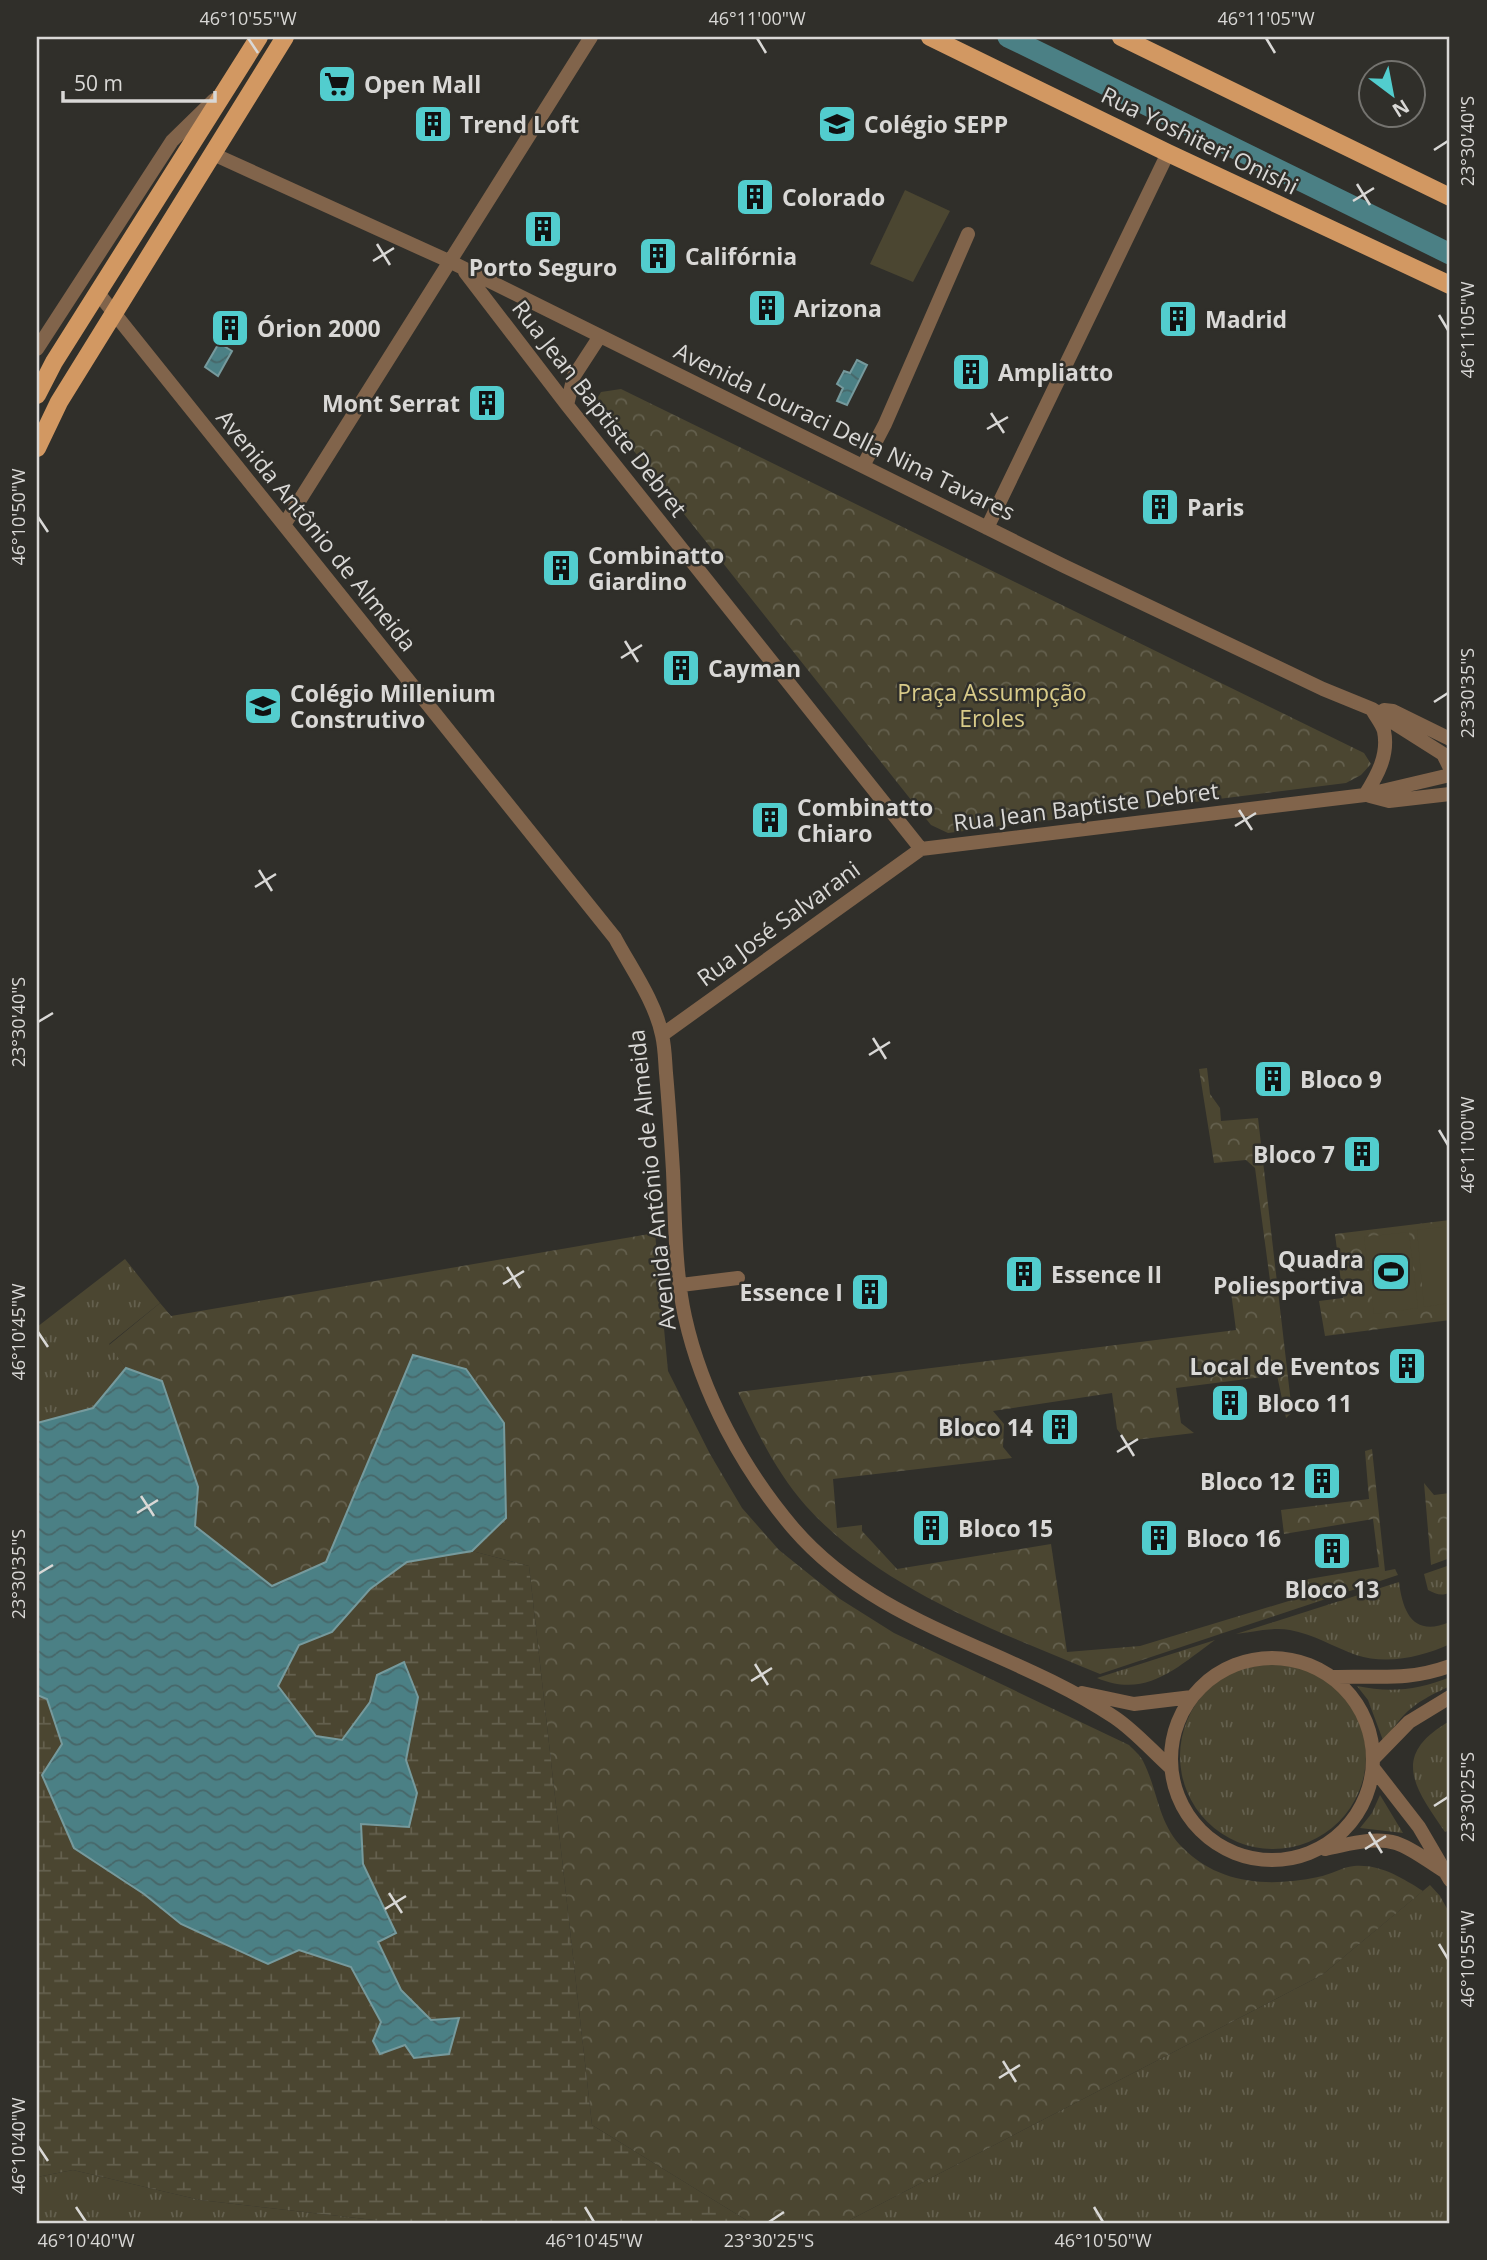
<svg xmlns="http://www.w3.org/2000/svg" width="1487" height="2260" viewBox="0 0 1487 2260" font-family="'Open Sans',sans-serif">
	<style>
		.grass { fill: url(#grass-tufts) }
		.forest { fill: url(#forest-crowns) }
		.wetland { fill: url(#wetland-marsh) }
		.pitch { fill: #4b4631 }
		.water { fill: url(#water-waves); stroke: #769a9d; stroke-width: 2 }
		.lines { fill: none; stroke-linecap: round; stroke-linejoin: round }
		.canal { stroke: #4b8085; stroke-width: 21 }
		.minor { stroke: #81644b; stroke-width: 14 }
		.primary { stroke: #d29862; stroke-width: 18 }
		.ticks { fill: none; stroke: #d9d8d6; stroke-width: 2.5 }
		.labels { text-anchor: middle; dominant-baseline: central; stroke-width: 5; stroke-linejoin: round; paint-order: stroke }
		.poi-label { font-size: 23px; font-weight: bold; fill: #d9d8d6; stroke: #302f2a; text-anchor: start }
		.street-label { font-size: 23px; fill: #d9d8d6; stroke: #302f2a }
		.park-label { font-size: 23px; fill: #d9cb89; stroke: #302f2a }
		.neatline { fill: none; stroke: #d9d8d6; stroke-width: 2.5 }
		.ticks-label { font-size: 18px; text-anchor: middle; fill: #d9d8d6 }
	</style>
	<defs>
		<pattern id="grass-tufts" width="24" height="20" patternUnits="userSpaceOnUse" patternTransform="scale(1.75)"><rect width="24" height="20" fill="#4b4631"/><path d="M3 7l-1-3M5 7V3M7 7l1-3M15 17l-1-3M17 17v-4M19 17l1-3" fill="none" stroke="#64604e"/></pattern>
		<pattern id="forest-crowns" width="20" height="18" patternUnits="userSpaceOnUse" patternTransform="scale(1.75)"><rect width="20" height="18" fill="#4b4631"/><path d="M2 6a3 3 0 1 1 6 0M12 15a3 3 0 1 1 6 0" fill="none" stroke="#64604e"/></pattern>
		<pattern id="wetland-marsh" width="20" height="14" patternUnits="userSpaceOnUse" patternTransform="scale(1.75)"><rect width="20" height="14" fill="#4b4631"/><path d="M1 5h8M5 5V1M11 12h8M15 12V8" fill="none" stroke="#64604e"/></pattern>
		<pattern id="water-waves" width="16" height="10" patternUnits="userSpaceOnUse" patternTransform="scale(1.75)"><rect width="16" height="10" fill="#4b8085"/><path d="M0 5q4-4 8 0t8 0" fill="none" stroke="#476769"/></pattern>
	</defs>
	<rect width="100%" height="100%" fill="#302f2a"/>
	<path class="grass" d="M125,1259L160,1303L109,1344L126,1368L93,1409L37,1423V1327Z
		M1450,1565V1592C1442,1597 1436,1594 1428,1590L1424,1574Z
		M1399,1582C1403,1614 1414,1637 1450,1622V1644C1422,1657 1387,1665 1356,1655C1334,1647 1313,1634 1290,1630C1273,1627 1253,1632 1236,1634Z
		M1215,1640C1177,1667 1147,1699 1097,1678Z
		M1180 1756a93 93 0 1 1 186 0a93 93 0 1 1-186 0Z
		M1450,1677V1686C1416,1702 1403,1710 1384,1743L1368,1700L1357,1686C1390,1693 1419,1690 1450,1677Z
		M1450,1721V1830L1445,1832C1414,1787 1390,1755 1450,1721Z
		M1380,1795L1403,1833L1360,1828L1372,1813Z
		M1430,1885L1440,1896L1450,1914V2223H844L1322,1975Z
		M73,2170L200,2200L400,2223H37V2177Z"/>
	<path class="forest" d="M621,389L1364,753L1371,764L1361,775L1346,783L948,833L931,825L595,402L601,392Z
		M1207,1068L1210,1094L1220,1108L1221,1121L1258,1118L1292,1412L1286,1418L1277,1375L1176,1388L1181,1423L1194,1433L1126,1441L1117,1429L1112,1393L993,1411L1004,1424L1003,1447L1012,1458L833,1479L837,1528L862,1525V1531L897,1569L1051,1544L1067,1652L1140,1646L1292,1600L1291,1582L1379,1567L1373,1519L1284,1534L1281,1510L1369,1499L1365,1451L1372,1449L1385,1571L1395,1569L1398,1575L1100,1674C997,1631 883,1591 806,1506C776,1472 757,1432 738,1392L1236,1330L1231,1292L1271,1288L1255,1168L1246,1160L1214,1163L1199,1069Z
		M1450,1220V1320L1325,1336L1319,1301L1343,1298L1335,1234Z
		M655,1233L668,1371L710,1454L742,1508L779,1550L840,1599L894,1633L1129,1745C1134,1750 1140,1755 1143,1761C1158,1790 1158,1824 1183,1848C1220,1885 1270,1887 1318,1877C1330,1875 1342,1867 1354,1866C1381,1864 1402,1878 1423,1891L1322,1975L844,2223H751L592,2125L529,1566L472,1551L506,1518L326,1562L272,1586L195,1526L198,1487L162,1381L126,1368L109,1345L160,1303L171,1316Z
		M1424,1483L1434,1495L1450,1493V1558L1431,1565Z"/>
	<path class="wetland" d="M472,1551L529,1566L592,2125L751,2223H400L200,2200L73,2170L37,2177V1695L47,1699L62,1744L144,1894L181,1924L299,1950L351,1967L381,2022L373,2041L459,2018L431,2020L401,1990L378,1942L396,1932L363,1863L361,1824L408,1827L417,1793L406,1760L418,1697L404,1662L377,1675L370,1702L342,1740L316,1736L277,1686L299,1645L332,1632L370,1589L407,1562Z"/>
	<path class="pitch" d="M905,190L950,211L913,282L870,264Z
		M1450,1226V1303L1424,1307L1417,1230Z
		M1409,1232L1418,1308L1374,1314L1364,1237Z"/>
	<path class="water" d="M219,343L232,351L218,376L205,367Z
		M857,360L867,365L847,405L837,401L843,388L837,384L844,371L850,373Z
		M413,1355L466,1369L504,1423L506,1518L472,1551L407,1562L370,1589L332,1632L299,1645L278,1686L316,1736L342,1740L370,1702L377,1675L404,1662L418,1697L406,1760L417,1793L409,1827L361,1824L363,1864L396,1933L378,1942L401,1990L431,2020L459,2018L449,2054L414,2058L405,2045L380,2054L373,2041L381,2022L351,1967L299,1950L268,1964L181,1924L144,1894L74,1848L42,1775L62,1744L47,1699L37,1695V1423L93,1408L126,1368L162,1381L198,1487L195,1526L272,1586L326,1562Z"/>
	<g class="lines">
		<path class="canal" d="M1008,37L1450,254"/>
		<path class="minor" d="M213,154L451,262L1064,566L1323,689L1372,709L1443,754L1450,768
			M465,272L567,405L921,849L1365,795L1450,775
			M98,293L615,938C631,968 655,1001 662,1035C665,1048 665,1061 666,1073C669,1106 671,1138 673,1171C675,1216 675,1273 685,1317C702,1394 743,1469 793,1528C879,1628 1010,1647 1114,1717C1135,1731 1152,1751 1171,1768
			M37,349L172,141L214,100
			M567,405L574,376L600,336
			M863,466L885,424L968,234
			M284,525L591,37
			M987,528L1168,153
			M1384,710L1393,711L1450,739
			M1365,795C1377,776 1389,755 1384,731C1382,724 1376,717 1373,711
			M1370,796L1389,801L1450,794
			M662,1035L921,849
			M681,1285L738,1278
			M1171 1759a101 101 0 1 1 202 0a101 101 0 1 1-202 0Z
			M1333,1677C1378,1675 1405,1682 1450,1666
			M1082,1693L1134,1704L1192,1697
			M1374,1758L1409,1722L1450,1697
			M1374,1769L1419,1827L1450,1880
			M1325,1849C1347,1845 1373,1836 1396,1843C1412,1848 1429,1862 1444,1871"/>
		<path class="primary" d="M930,37L1168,153L1450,285
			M1121,37L1450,197
			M37,395L54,362L259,37
			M37,448L59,402L285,37"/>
	</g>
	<path class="ticks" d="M248,38L258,53M757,38L766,53M1266,38L1275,53M1434,150L1448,141M1357,184L1370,205M1353,201L1374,188M377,244L390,265M373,261L394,248M1439,315L1448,330M991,413L1004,433M987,429L1008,417M38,517L48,532M625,641L638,662M621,658L642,645M1434,702L1448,693M1239,810L1252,830M1235,826L1256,813M259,870L272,891M255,887L276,874M38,1022L53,1013M873,1038L886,1059M869,1055L890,1042M1439,1130L1448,1145M507,1267L520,1288M503,1284L524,1271M38,1332L48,1347M1121,1435L1134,1456M1117,1452L1138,1439M141,1496L154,1516M137,1513L158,1500M38,1574L53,1565M755,1664L768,1685M751,1681L772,1668M1434,1806L1448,1797M1369,1832L1382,1853M1365,1849L1386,1836M389,1893L402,1913M385,1909L406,1896M1439,1944L1448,1959M1003,2061L1016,2082M999,2078L1020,2065M38,2146L48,2161M76,2207L86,2222M585,2207L594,2222M1094,2207L1103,2222M769,2222L784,2212"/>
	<defs>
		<symbol id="supermarket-square" viewBox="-11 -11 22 22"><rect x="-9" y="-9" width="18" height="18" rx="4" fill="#52cdce" stroke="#302f2a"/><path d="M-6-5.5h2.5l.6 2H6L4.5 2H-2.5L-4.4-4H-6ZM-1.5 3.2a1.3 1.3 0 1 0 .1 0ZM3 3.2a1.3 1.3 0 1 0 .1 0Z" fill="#111"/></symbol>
		<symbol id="building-square" viewBox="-11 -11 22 22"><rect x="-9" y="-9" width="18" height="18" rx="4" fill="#52cdce" stroke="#302f2a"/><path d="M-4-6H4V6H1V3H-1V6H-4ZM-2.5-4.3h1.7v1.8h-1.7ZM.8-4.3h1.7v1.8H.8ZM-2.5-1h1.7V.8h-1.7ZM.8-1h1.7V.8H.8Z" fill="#111"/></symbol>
		<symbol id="school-square" viewBox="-11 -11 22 22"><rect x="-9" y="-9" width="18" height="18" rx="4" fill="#52cdce" stroke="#302f2a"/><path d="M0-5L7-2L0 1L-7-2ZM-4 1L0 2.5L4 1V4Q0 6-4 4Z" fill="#111"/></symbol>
		<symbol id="stadium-square" viewBox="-11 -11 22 22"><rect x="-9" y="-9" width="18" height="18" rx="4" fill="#52cdce" stroke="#302f2a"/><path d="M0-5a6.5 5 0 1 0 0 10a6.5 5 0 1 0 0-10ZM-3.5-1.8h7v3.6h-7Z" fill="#111"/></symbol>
	</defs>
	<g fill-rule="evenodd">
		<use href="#supermarket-square" x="315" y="62" width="44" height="44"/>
		<use href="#building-square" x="411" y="102" width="44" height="44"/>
		<use href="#school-square" x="815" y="102" width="44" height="44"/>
		<use href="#building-square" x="733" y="175" width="44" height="44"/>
		<use href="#building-square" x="521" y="207" width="44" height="44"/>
		<use href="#building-square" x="636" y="234" width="44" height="44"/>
		<use href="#building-square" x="745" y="286" width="44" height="44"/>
		<use href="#building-square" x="1156" y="297" width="44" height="44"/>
		<use href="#building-square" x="208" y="306" width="44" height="44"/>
		<use href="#building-square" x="949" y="350" width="44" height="44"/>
		<use href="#building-square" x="465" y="381" width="44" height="44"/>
		<use href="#building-square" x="1138" y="485" width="44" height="44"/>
		<use href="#building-square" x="539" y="546" width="44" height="44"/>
		<use href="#building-square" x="659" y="646" width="44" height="44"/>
		<use href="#school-square" x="241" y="684" width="44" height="44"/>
		<use href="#building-square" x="748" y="798" width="44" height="44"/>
		<use href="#building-square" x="1251" y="1057" width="44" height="44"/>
		<use href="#building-square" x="1340" y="1132" width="44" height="44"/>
		<use href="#stadium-square" x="1369" y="1250" width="44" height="44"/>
		<use href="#building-square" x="1002" y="1252" width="44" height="44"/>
		<use href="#building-square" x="848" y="1270" width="44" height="44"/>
		<use href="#building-square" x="1385" y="1344" width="44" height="44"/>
		<use href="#building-square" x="1208" y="1381" width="44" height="44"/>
		<use href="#building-square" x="1038" y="1405" width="44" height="44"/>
		<use href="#building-square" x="1300" y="1459" width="44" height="44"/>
		<use href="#building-square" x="909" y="1506" width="44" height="44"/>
		<use href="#building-square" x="1137" y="1516" width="44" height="44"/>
		<use href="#building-square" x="1310" y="1529" width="44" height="44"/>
	</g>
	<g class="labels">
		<g class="poi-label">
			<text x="364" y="84">Open Mall</text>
			<text x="460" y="124">Trend Loft</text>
			<text x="864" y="124">Colégio SEPP</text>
			<text x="782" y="197">Colorado</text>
			<text x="685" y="256">Califórnia</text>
			<text x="543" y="267" text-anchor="middle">Porto Seguro</text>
			<text x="794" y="308">Arizona</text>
			<text x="1205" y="319">Madrid</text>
			<text x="257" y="328">Órion 2000</text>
			<text x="998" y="372">Ampliatto</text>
			<text x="460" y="403" text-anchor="end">Mont Serrat</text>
			<text x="1187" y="507">Paris</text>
			<text x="588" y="555">Combinatto<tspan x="588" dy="26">Giardino</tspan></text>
			<text x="708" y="668">Cayman</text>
			<text x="290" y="693">Colégio Millenium<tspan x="290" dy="26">Construtivo</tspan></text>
			<text x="797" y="807">Combinatto<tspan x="797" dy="26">Chiaro</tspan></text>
			<text x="1300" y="1079">Bloco 9</text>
			<text x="1335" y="1154" text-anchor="end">Bloco 7</text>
			<text x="1364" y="1259" text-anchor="end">Quadra<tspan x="1364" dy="26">Poliesportiva</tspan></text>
			<text x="1051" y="1274">Essence II</text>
			<text x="843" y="1292" text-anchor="end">Essence I</text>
			<text x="1380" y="1366" text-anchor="end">Local de Eventos</text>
			<text x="1257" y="1403">Bloco 11</text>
			<text x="1033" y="1427" text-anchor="end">Bloco 14</text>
			<text x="1295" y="1481" text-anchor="end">Bloco 12</text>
			<text x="958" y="1528">Bloco 15</text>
			<text x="1186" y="1538">Bloco 16</text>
			<text x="1332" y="1589" text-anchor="middle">Bloco 13</text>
		</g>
		<g class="street-label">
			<text transform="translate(1200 140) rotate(26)">Rua Yoshiteri Onishi</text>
			<text transform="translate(600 408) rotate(52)">Rua Jean Baptiste Debret</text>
			<text transform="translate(845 431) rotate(26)">Avenida Louraci Della Nina Tavares</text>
			<text transform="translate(317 530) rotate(51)">Avenida Antônio de Almeida</text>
			<text transform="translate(1086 806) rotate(-7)">Rua Jean Baptiste Debret</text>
			<text transform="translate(778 923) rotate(-36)">Rua José Salvarani</text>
			<text transform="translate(651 1180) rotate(-96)">Avenida Antônio de Almeida</text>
		</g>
		<g class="park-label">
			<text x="992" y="692">Praça Assumpção<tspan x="992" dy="26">Eroles</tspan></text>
		</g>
	</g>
	<rect width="1487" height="2260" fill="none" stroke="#302f2a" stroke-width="77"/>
	<g transform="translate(1392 94) rotate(148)"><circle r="33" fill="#302f2a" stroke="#74736f" stroke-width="2"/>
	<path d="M0-5L12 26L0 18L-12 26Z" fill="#52cdce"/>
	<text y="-10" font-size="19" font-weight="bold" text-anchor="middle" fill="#d9d8d6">N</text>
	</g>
	<path d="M63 91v10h152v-10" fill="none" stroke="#d9d8d6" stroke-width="3.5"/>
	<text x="74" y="91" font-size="21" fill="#d9d8d6" stroke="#302f2a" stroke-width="5" paint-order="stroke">50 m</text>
	<rect x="38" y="38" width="1410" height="2184" class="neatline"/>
	<g class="ticks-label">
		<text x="248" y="25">46°10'55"W</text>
		<text x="757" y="25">46°11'00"W</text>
		<text x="1266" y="25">46°11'05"W</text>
		<text transform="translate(1468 141) rotate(-90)" y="6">23°30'40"S</text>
		<text transform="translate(1468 330) rotate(-90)" y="6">46°11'05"W</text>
		<text transform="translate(19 517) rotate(-90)" y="6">46°10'50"W</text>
		<text transform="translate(1468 693) rotate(-90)" y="6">23°30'35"S</text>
		<text transform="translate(19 1022) rotate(-90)" y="6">23°30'40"S</text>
		<text transform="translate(1468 1145) rotate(-90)" y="6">46°11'00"W</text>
		<text transform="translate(19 1332) rotate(-90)" y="6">46°10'45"W</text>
		<text transform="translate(19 1574) rotate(-90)" y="6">23°30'35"S</text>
		<text transform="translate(1468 1797) rotate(-90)" y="6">23°30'25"S</text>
		<text transform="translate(1468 1959) rotate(-90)" y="6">46°10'55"W</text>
		<text transform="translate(19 2146) rotate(-90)" y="6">46°10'40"W</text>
		<text x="86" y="2247">46°10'40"W</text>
		<text x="594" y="2247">46°10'45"W</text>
		<text x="769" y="2247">23°30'25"S</text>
		<text x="1103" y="2247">46°10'50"W</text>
	</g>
</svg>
